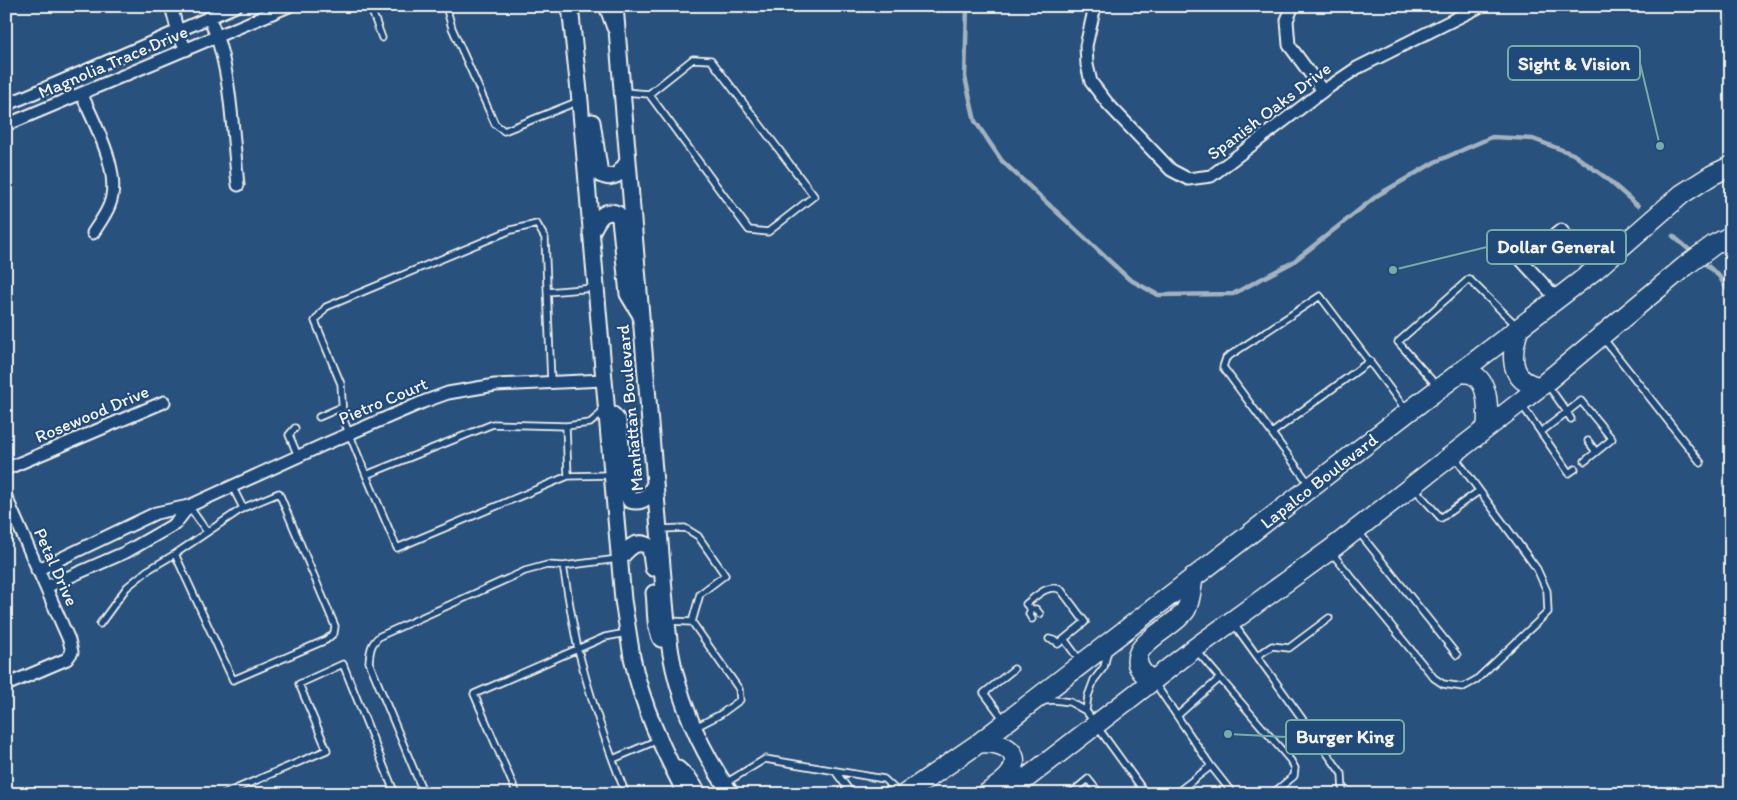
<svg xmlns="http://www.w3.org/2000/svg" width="1737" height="800" viewBox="0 0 1737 800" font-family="Itim,sans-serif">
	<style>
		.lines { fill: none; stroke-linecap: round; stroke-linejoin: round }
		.stream { stroke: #a4b2be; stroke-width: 4.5 }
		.service-casing { stroke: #f4f1e8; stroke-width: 9 }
		.minor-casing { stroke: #f4f1e8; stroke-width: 15 }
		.tertiary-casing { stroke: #f4f1e8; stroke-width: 19 }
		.primary-casing { stroke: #f4f1e8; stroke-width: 22 }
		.service { stroke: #1f4a7a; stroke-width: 5.5 }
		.minor { stroke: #1f4a7a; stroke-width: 11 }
		.tertiary { stroke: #1f4a7a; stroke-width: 15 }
		.primary { stroke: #1f4a7a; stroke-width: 19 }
		.labels { text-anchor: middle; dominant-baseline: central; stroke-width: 4.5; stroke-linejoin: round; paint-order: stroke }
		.street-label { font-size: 18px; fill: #f4f1e8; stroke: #1f4a7a }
		.leader { fill: none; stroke: #76ada5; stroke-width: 2 }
		.callout-dot { fill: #76ada5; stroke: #1f4a7a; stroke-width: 2 }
		.callout { fill: #1f4a7a; stroke: #76ada5; stroke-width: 2 }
		.callout-label { font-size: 19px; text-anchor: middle; font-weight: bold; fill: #f4f1e8 }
	</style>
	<rect width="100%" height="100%" fill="#28517e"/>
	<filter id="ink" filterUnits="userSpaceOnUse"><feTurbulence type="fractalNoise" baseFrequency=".02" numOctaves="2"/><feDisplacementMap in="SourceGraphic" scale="10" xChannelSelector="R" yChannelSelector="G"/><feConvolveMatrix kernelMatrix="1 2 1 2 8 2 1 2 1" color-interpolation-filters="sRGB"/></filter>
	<g filter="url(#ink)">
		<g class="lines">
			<path class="stream" d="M967,6L965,77L975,121L1002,161L1129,279L1158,295L1233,294L1293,262L1378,195L1435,162L1492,137L1533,139L1573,154L1605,177L1638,206
				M1673,236L1693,253
				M1701,260L1719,276L1731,295"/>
			<defs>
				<path id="service" d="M370,6L382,38
					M446,6L452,28L495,124L504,131L579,101
					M624,92L649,94L693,59L711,60L814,196L768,232L749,230L649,94
					M547,292L594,288
					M1603,338L1701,463
					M551,382L545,238L537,224L511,230L326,307L315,321L341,384L343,418L366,475L493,424L566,426
					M1547,384L1567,412L1581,401L1612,439L1585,461
					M1438,387L1398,342L1469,279L1517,326
					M1522,405L1569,473L1575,469
					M605,410L590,423L566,426L568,476L610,475
					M319,417L342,407
					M295,428L289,435L298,456
					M1541,432L1567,412L1571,419
					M1272,433L1370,361
					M1588,441L1596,452
					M366,475L397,548L568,476
					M1310,485L1223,367L1226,358L1320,296L1406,410
					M1414,488L1441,518L1479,491
					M189,506L207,532
					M661,529L685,528L698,536L725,575L700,594L692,622
					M1358,531L1457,655
					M1331,552L1434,678L1443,684L1463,687L1476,680L1548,612L1547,591L1537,569L1454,456
					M175,554L243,508
					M618,559L563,566C568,593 572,621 578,649C590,698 607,747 626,794
					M1031,609H1036L1040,614
					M1032,619L1029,614L1031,609L1026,604C1036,596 1049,583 1061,590L1085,622L1058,644L1056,641L1049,639
					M668,621L692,622L739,689L740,700L721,714L694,728
					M1233,623L1257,656L1272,646L1289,648L1329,618
					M100,624L127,587L148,570L175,554L233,680L326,640L334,633L335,626L279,493L243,508L232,486
					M1064,639L1081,662
					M1196,650L1291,761L1295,768L1294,776L1272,794
					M1257,656L1342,774L1343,794
					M1154,682L1211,766L1233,794
					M1044,701L1054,700L1070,702L1086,711L1146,794
					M1086,711L1088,696L1094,680L1104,667L1108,650
					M1177,716L1220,678
					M1005,721L984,693L1014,669
					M613,759L658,740
					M835,771L852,794
					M724,784L765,759L884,779L900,794
					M224,794L327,750L299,684L343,664L395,794
					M424,794L369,662C370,650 371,643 380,636L525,571L547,565L563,566
					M517,794L474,694L605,637L626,633
					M1070,794L1088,779L1100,794
					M1175,794L1211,766"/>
				<path id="minor" d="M171,6L178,32L186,50
					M605,6L613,28
					M1095,6L1086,46L1087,65L1091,82L1108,104L1171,170L1188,179L1211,176L1323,91L1357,68L1481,6
					M1293,6L1287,20L1289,45L1323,91
					M209,18C232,65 232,132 238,185
					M82,95C95,125 123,174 109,206C105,216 98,225 93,233
					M6,105L236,6
					M6,125L289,6
					M1557,299L1522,261L1561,230L1596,269
					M6,469L164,402
					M6,497L69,640L72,652L67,659L6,685
					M37,570L156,513L189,506L323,445L423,402L448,393L495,385L604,380
					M46,587L126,552L175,524L189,506"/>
				<path id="tertiary" d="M570,6L580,101L623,600C626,619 629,638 632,657C642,706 663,750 686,794
					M615,6L663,578C665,603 667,629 671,654C680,704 702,752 731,794
					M592,122L600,174C614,181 621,173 628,161
					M591,233C597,221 603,207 618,214L620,219L628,294L640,314
					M613,415L618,421L627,493L630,500C644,504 649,495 655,484
					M619,559C628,549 636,538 650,547L653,568
					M654,593C656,607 654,627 661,639
					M678,769L689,779L699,794"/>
				<path id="primary" d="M1519,328C1514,344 1508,367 1523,380C1527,383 1533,385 1538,387
					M1460,372C1464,373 1469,373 1472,374C1490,382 1488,412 1487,427
					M1152,681C1110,650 1169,633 1185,611C1190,605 1192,585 1193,577
					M979,743C998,741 1024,749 1011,773C1005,782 994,788 986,794
					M905,794L979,743L1408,412L1557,299L1596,269L1682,194L1712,175L1731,166
					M1006,794L1195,648L1330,550L1546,382L1684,267L1715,244L1731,236"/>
			</defs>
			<use href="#service" class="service-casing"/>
			<use href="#minor" class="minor-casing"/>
			<use href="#tertiary" class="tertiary-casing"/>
			<use href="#primary" class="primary-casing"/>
			<use href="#service" class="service"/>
			<use href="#minor" class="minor"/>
			<use href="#tertiary" class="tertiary"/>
			<use href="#primary" class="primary"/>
		</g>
	</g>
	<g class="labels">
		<g class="street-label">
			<text transform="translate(113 62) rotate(-23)">Magnolia Trace Drive</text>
			<text transform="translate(1269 111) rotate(-37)">Spanish Oaks Drive</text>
			<text transform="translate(383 401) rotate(-23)">Pietro Court</text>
			<text transform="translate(630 408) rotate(-95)">Manhattan Boulevard</text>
			<text transform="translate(92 414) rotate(-23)">Rosewood Drive</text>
			<text transform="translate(1319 481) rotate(-38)">Lapalco Boulevard</text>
			<text transform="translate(56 567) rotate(66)">Petal Drive</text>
		</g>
	</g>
	<path class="leader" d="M1660 146L1640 63M1393 270L1487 247M1228 734L1286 737"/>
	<g class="callout-dot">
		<circle cx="1660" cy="146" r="5"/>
		<circle cx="1393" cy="270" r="5"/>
		<circle cx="1228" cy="734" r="5"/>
	</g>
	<g class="callout">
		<rect x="1508" y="46" width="132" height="34" rx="5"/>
		<rect x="1487" y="230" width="139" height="34" rx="5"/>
		<rect x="1286" y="720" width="118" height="34" rx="5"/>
	</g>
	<g class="callout-label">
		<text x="1574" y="70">Sight &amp; Vision</text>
		<text x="1556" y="253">Dollar General</text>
		<text x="1345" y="743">Burger King</text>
	</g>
	<rect width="1737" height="800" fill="none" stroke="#1f4a7a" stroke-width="25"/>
	<rect x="12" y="12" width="1712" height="775" fill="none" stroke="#f4f1e8" stroke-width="2" filter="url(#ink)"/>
</svg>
